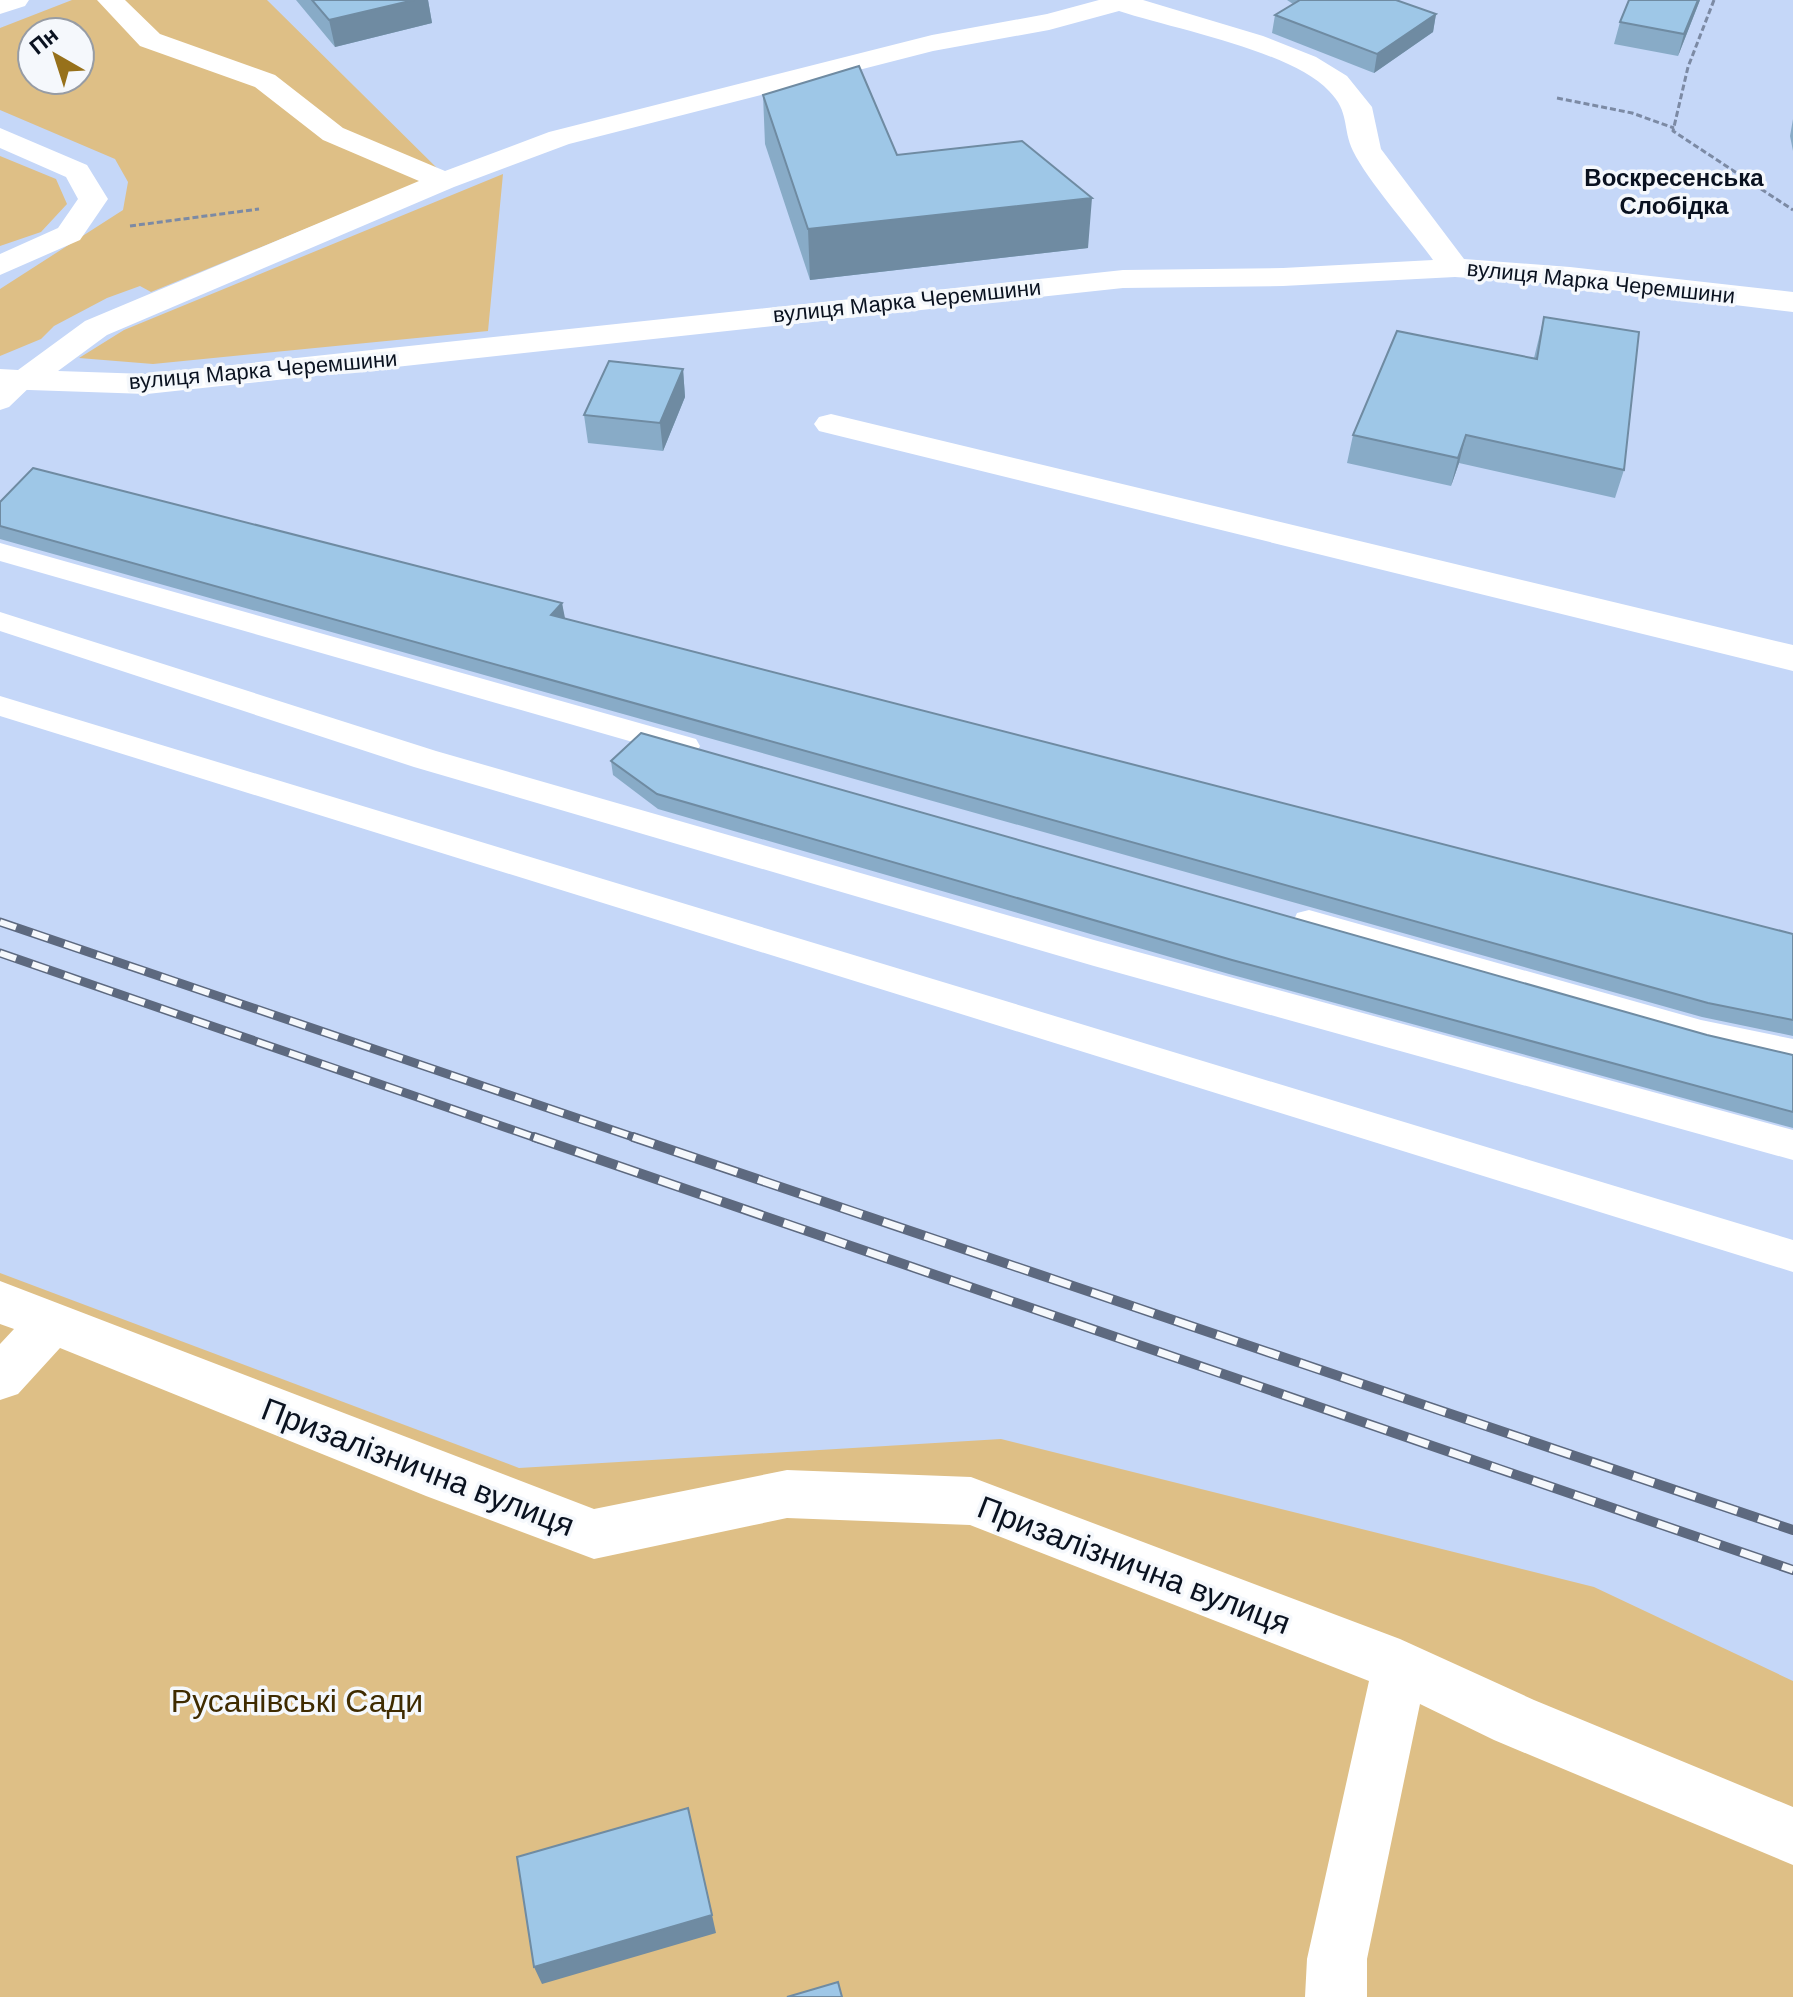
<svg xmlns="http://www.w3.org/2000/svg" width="1793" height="1997" viewBox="0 0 1793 1997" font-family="'DM Sans',sans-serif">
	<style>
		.green { fill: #debf86; fill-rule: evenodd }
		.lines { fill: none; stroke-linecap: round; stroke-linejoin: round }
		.path { stroke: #7c8aa4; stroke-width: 3; stroke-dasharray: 6 3; stroke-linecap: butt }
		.service { fill: #fff; fill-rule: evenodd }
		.minor { fill: #fff; fill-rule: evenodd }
		.rail-far1-casing { stroke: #5d697f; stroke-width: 9 }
		.rail-casing { stroke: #5d697f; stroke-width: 10 }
		.rail-far1 { stroke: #f5f8fc; stroke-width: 6; stroke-dasharray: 17; stroke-linecap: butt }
		.rail { stroke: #f5f8fc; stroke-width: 7; stroke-dasharray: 22; stroke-linecap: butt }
		.wall { fill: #88abc7 }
		.shaded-wall { fill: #6f8ba2 }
		.building { fill: #9ec7e7; stroke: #6f8ba2; stroke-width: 2 }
		.labels { text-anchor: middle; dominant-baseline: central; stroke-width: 7; stroke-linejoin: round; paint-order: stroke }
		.far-street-label { font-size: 22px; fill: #0a1220; stroke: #f5f8fc }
		.far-neighbourhood-label { font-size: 24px; font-weight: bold; fill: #0a1220; stroke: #f5f8fc }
		.near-street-label { font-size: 32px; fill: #0a1220; stroke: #f5f8fc }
		.near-park-label { font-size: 32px; fill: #3f2b00; stroke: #f5f8fc }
	</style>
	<rect width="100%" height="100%" fill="#c5d7f8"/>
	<path class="green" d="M72,0H267L442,173L151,292L140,286L107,298L54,326L41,339L0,356V289L123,210L128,182L115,159L0,110V28ZM32,32H80V80H32Z
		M0,156L56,179L67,204L41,232L0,246Z
		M503,174L488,331L153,364L79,358L124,330Z
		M0,1273L519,1468L1001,1439L1594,1587L1793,1681V1997H0Z"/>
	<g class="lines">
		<path class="path" d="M1714,0L1688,67L1673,131L1793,210
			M1557,98L1632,113L1674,128
			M130,226L259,209"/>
		<path class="service" d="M22,374L35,382L9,407L0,410V388L13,377Z
			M0,543L696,739L700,746L696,753L685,757L0,561Z
			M0,612L436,751L1094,940L1793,1130V1160L1094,966L414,767L0,631Z
			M0,696L1793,1240V1272L0,716Z
			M1309,910L1701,1020L1793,1039V1067L1701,1046L1297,931L1293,922L1297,913Z"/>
		<path class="minor" d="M0,0H29L25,6L0,14Z
			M97,0H125L160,34L275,75L343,128L445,171L549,132L932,35L1047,14L1099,0H1143L1263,36L1316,57L1347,76L1372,107L1381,149L1464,259L1570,267L1793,292V312L1570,285L1455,277L1283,286L1123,288L147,394L0,389V369L18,370L85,321L419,181L323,140L255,87L140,46ZM1119,11C1174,29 1292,51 1329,91C1350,112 1342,128 1353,151C1369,183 1411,229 1433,260L1283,268L1123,270L147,374L58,371L107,335L454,187L569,144L933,51L1049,30Z
			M0,128L87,165L108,199L80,240L0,275V254L58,228L78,199L66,177L0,148Z
			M831,414L1793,645V671L819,431L814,424L819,417Z
			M0,1281L594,1509L787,1470L971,1477L1400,1639L1534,1700L1793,1807V1865L1494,1740L1420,1704L1367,1959V1997H1305L1307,1959L1369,1681L970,1525L787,1518L594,1559L426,1496L60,1348L18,1394L0,1400V1344L14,1329L0,1324Z"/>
		<defs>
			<path id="rail-far1" d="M0,922L639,1139
				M0,953L539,1139"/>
			<path id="rail" d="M534,1137L1793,1570
				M633,1137L1793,1530"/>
		</defs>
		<use href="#rail-far1" class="rail-far1-casing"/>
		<use href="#rail" class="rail-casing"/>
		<use href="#rail-far1" class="rail-far1"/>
		<use href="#rail" class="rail"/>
	</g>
	<path class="wall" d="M296,0H428L432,23L335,47Z
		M1287,0H1397H1396L1436,14L1433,32L1374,73L1272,33L1275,15L1293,4Z
		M1700,0L1678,56L1614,44L1620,22Z
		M763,95L897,155L1088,248L810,280L765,144Z
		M1793,119V151L1790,136Z
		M1544,317L1624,470L1615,498L1459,463L1451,486L1347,463L1353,435L1534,358Z
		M683,369L685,397L663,451L588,443L584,415Z
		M0,502L562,603L564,619L1793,934V1036L1702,1017L0,539Z
		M611,761L1707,1035L1793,1055V1128L1229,974L658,809L613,775Z"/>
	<path class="shaded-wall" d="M414,0H428L432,23L335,47L329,20Z
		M1698,0H1700L1678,56L1684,34Z
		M1436,14L1433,32L1374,73L1377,54Z
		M1092,198L1088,248L810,280L808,229Z
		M683,369L685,397L663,451L660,423Z
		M1466,435L1459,463L1451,486L1458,458Z
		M562,603L565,618L553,630L551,615Z
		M712,1915L716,1933L542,1984L534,1967Z"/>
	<path class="building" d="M312,0H414L329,20Z
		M1300,0H1396L1436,14L1377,54L1275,15Z
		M1629,0H1698L1684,34L1620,22Z
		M859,66L897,155L1022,141L1092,198L808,229L763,95Z
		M1544,317L1639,332L1624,470L1466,435L1458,458L1353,435L1397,331L1537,359Z
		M609,361L683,369L660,423L584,415Z
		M33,468L562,603L551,615L1793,934V1020L1708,1003L0,526V502Z
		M641,733L1707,1035L1793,1055V1112L1232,960L657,794L611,761Z
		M688,1808L712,1915L534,1967L517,1857Z
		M838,1982L842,1997H787Z"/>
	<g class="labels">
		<g class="far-street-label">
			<text transform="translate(1601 282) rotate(6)">вулиця Марка Черемшини</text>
			<text transform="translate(907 301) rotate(-6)">вулиця Марка Черемшини</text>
			<text transform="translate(263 370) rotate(-5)">вулиця Марка Черемшини</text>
		</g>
		<g class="far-neighbourhood-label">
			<text x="1674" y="177">Воскресенська<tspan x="1674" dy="28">Слобідка</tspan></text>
		</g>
		<g class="near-street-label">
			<text transform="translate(418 1467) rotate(21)">Призалізнична вулиця</text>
			<text transform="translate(1134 1565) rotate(21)">Призалізнична вулиця</text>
		</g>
		<g class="near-park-label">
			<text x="297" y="1701">Русанівські Сади</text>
		</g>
	</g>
	<g transform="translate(56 56) rotate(321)"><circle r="38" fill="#f5f8fc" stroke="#979ca4" stroke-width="2"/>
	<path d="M0-6L14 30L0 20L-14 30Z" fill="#97711b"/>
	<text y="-12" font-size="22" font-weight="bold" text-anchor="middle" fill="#0a1220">Пн</text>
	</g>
</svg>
